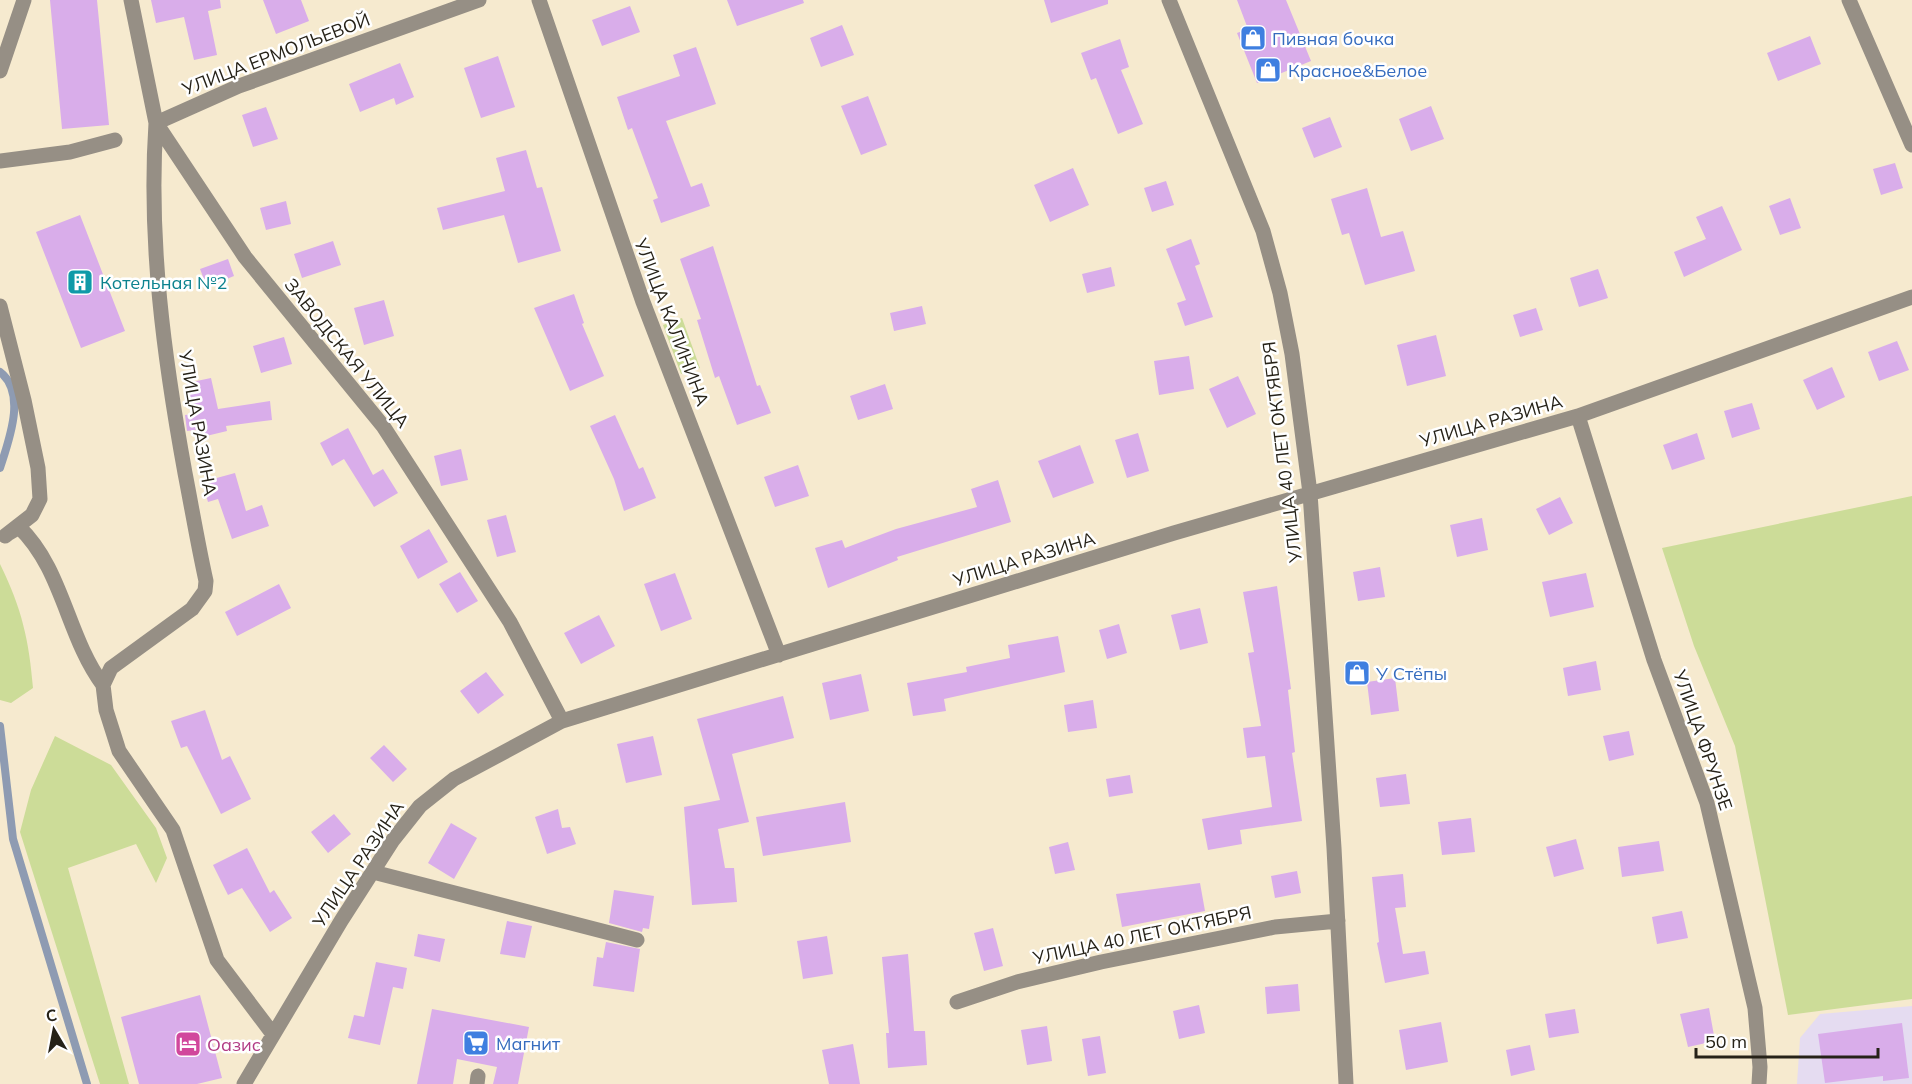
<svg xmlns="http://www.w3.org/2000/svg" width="1912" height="1084" viewBox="0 0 1912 1084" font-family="Mulish,sans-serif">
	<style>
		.commercial { fill: #e5dcf1 }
		.green { fill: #ccdc98 }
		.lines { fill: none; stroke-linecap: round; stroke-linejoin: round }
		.stream { stroke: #8e9bb2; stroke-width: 8 }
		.building { fill: #d9adea }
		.minor { stroke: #968f85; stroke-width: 15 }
		.labels { text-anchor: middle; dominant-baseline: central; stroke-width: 5; stroke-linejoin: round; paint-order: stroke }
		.shop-label { font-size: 18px; fill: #366cbe; stroke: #fff; text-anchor: start }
		.street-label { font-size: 18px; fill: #262218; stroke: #fff }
		.culture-label { font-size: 18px; fill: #0d838f; stroke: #fff; text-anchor: start }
		.hotel-label { font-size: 18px; fill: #b23c85; stroke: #fff; text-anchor: start }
	</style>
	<rect width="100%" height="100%" fill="#f6eacf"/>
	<path class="commercial" d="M1912,1006V1084H1797L1800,1038L1820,1014Z"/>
	<path class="green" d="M682,318L700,368L681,374L663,325Z
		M1912,496V999L1788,1015L1735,746L1694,646L1662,548Z
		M0,564C22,609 29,640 33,688L11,703L0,700Z
		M55,736L111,765L156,828L167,858L156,883L136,844L68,868L129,1084H100L20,832L31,790Z"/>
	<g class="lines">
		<path class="stream" d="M0,372C27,393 9,440 0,468
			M0,726L13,839L87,1084"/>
	</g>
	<path class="building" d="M50,0H97L109,125L62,129Z
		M151,0H220L221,8L208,11L217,55L194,60L184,17L156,23Z
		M263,0H301L309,21L276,34Z
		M727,0H803L804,3L737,26Z
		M1044,0H1108V4L1051,23Z
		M1237,0H1286L1311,61L1257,83L1237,33L1248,29Z
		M630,6L640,32L602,46L592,20Z
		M842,25L854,55L821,67L810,38Z
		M1810,36L1821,64L1778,81L1767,53Z
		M1120,39L1129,67L1121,70L1143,124L1118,134L1096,78L1091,80L1081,53Z
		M696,47L716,104L666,121L691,187L702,183L710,206L661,223L653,200L658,198L632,128L628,130L617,97L680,76L673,55Z
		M498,56L515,107L481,118L464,68Z
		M400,63L414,97L396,105L394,98L360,112L349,84Z
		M868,96L887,145L861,155L841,106Z
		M1431,106L1444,139L1411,151L1399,119Z
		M266,107L278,139L253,147L242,115Z
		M1330,117L1342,147L1314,158L1302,128Z
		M526,150L537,188L542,187L561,251L518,263L504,215L443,230L437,208L505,191L496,158Z
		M1895,163L1903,188L1881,195L1873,169Z
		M1073,168L1089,205L1050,222L1034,185Z
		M1166,181L1174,205L1152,212L1144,188Z
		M1367,188L1381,237L1403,231L1415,271L1365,285L1349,233L1342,235L1331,199Z
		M1790,198L1801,228L1780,235L1769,206Z
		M286,201L291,224L266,230L260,208Z
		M1722,206L1742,250L1684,277L1674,252L1706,239L1696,217Z
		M80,215L125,331L81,348L36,232Z
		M1191,239L1200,264L1195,266L1213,317L1185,326L1177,303L1186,300L1166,249Z
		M333,241L341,265L302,278L294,254Z
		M713,246L757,386L760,385L771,413L737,425L719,376L715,378L697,320L701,319L680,259Z
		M228,259L234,276L207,287L200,269Z
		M1111,267L1115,286L1087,293L1082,274Z
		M1598,269L1608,298L1579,307L1570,278Z
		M574,294L584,323L582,324L604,376L570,391L534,308Z
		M384,300L394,336L364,345L354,308Z
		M922,306L926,324L894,331L890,313Z
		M1536,308L1543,330L1520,337L1513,315Z
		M1436,335L1446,376L1407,386L1397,345Z
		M284,337L292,364L261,373L253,346Z
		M1897,341L1909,370L1879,381L1868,352Z
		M1189,356L1194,389L1159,395L1154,361Z
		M1832,367L1845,397L1817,410L1803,380Z
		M1238,376L1256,414L1227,428L1209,389Z
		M211,378L218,409L270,401L272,420L226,426L227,431L198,438L196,430L187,431L185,415L193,414L187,383Z
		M885,384L893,409L858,420L850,396Z
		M1752,403L1760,429L1732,438L1724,411Z
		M615,415L639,469L643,467L656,498L624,511L614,479L590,426Z
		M348,428L373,475L383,469L398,493L374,507L344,459L332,466L320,443Z
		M1138,433L1149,471L1127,478L1115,440Z
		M1697,433L1705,459L1672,470L1663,445Z
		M1080,445L1094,483L1053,498L1038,461Z
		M461,449L468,480L441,486L434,456Z
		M798,465L809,496L775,507L764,477Z
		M235,473L246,511L262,505L269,526L232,539L218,499L208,502L202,482Z
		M998,480L1011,522L897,557L898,560L828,588L815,548L842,540L845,548L896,529L977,507L971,489Z
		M1560,497L1573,523L1549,535L1536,509Z
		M506,515L516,552L497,557L487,520Z
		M1482,518L1488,550L1457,557L1450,525Z
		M429,529L448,562L418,579L400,546Z
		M1380,567L1385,597L1358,601L1353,572Z
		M460,572L478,601L457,613L439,584Z
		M675,573L692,619L661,631L644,584Z
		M1586,573L1594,607L1550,617L1542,582Z
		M279,584L291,608L237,636L225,612Z
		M1277,586L1291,689L1288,690L1295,752L1292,753L1302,821L1240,830L1242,844L1208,850L1202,819L1272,807L1265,756L1247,758L1243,728L1261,726L1248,653L1254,652L1243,592Z
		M1200,608L1208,643L1180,650L1171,615Z
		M599,615L615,646L581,664L564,633Z
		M1119,624L1127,653L1107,659L1099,630Z
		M1058,636L1065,672L944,699L946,711L913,716L907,683L967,672L966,667L1010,658L1008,645Z
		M1596,661L1601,690L1568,696L1563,668Z
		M486,672L504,695L478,714L460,691Z
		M861,674L869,711L830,720L822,683Z
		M1395,678L1399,711L1371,715L1367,682Z
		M783,696L794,738L732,754L749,822L718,829L725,868H734L737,902L692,905L684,807L720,800L697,719Z
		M1093,700L1097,728L1068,732L1064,705Z
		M205,710L222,760L230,756L251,799L221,814L187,746L181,748L171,721Z
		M1629,731L1634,755L1609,761L1603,736Z
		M653,736L662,775L626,783L617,744Z
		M384,745L407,769L393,782L370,758Z
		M1406,774L1410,804L1380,807L1376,778Z
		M1130,775L1133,793L1109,797L1106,779Z
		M845,802L851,842L763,856L756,817Z
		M558,809L562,828L570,827L576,844L547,854L535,817Z
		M334,814L351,834L328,853L311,832Z
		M1471,818L1475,852L1442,855L1438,822Z
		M451,823L477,838L454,879L428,863Z
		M1576,839L1584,869L1554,877L1546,847Z
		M1659,841L1664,871L1622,877L1618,847Z
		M1068,842L1075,870L1055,874L1049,847Z
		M247,848L270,893L274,890L292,918L270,932L242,888L228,895L213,865Z
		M1297,871L1301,893L1275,898L1271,876Z
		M1403,874L1406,907L1395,908L1403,954L1425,951L1429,974L1385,983L1377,943L1379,942L1372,877Z
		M1200,883L1205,911L1122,927L1116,894Z
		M614,890L654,896L649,929L643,928L642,932L609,923Z
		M1682,911L1688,938L1657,944L1652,917Z
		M507,921L532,926L525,958L500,954Z
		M993,928L1003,966L984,971L974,933Z
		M418,934L445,939L440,962L414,956Z
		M827,936L833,974L803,979L797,941Z
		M606,942L640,949L634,992L593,986L597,957L603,958Z
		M908,954L914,1031H925L927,1065L888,1068L886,1033H889L882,957Z
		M376,962L407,968L403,989L393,987L380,1045L348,1038L354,1015L364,1017Z
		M1298,984L1300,1011L1267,1014L1265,987Z
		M200,995L222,1078L197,1084H139L121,1017Z
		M1199,1005L1205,1033L1179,1039L1173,1011Z
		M1709,1008L1715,1041L1688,1047L1680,1014Z
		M432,1009L529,1027L518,1084H493L497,1067L457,1059L453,1084H417Z
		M1575,1009L1579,1033L1549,1038L1545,1014Z
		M1441,1022L1448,1062L1406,1070L1399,1030Z
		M1902,1023L1909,1078L1883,1081V1076L1825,1083L1818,1034Z
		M1047,1026L1052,1061L1027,1065L1021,1030Z
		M1100,1036L1106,1073L1088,1076L1082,1039Z
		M853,1044L860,1084H829L822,1050Z
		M1530,1045L1535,1070L1511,1076L1506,1050Z"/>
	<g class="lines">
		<path class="minor" d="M131,0L156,123L245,257L383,426L510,622L562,721
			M539,0L643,302L779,655
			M1169,0L1263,231L1280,293L1292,354L1310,493L1334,848L1346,1084
			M1849,0L1912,145
			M0,71L24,0
			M0,161L70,152L115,140
			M0,306L24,400L38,468L40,499L32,515L5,536
			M1578,416L1654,660L1707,803L1755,1008L1760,1067L1759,1084
			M9,533L19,527C63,569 67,637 103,685
			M373,872L637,940
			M957,1002L1017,982L1101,962L1275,927L1338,921
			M272,1033L217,960L173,830L119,751L106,710L103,685L111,668L192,609L205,591L206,581C198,545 192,509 185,473C164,358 148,240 156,123L239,86L479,0
			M244,1084L341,921L393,840L420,806L454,779L562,721L1174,533L1578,416L1912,297
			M477,1084L478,1076"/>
	</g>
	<defs>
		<symbol id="shop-square" viewBox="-11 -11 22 22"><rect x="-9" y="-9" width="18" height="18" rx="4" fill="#3f7fe0" stroke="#fff"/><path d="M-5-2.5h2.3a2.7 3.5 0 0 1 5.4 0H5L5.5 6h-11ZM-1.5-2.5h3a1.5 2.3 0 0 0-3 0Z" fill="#fff"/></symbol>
		<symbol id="building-square" viewBox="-11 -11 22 22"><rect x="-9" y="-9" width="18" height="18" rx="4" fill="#0f9aa8" stroke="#fff"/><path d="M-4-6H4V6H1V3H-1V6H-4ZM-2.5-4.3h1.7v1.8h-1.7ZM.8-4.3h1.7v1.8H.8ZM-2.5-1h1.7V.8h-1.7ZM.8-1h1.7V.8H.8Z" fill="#fff"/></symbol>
		<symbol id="supermarket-square" viewBox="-11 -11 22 22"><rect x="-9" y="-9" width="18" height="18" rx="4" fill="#3f7fe0" stroke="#fff"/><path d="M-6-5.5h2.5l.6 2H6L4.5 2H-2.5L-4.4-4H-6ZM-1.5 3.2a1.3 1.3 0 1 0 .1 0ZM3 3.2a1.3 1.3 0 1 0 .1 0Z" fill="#fff"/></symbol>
		<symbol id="hotel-square" viewBox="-11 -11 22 22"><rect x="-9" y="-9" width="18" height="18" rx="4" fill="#d1479c" stroke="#fff"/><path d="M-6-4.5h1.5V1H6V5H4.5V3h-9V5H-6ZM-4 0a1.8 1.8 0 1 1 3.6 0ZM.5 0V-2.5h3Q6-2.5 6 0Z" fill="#fff"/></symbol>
	</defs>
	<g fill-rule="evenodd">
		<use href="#shop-square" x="1238" y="23" width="30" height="30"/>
		<use href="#shop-square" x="1253" y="55" width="30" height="30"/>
		<use href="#building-square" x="65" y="267" width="30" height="30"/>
		<use href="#shop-square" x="1342" y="658" width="30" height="30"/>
		<use href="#supermarket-square" x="461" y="1028" width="30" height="30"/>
		<use href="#hotel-square" x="173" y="1029" width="30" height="30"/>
	</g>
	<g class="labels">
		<g class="shop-label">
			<text x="1272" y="38">Пивная бочка</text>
			<text x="1288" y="70">Красное&amp;Белое</text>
			<text x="1376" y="673">У Стёпы</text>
			<text x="496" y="1043">Магнит</text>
		</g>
		<g class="street-label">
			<text transform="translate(276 54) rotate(-21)">УЛИЦА ЕРМОЛЬЕВОЙ</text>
			<text transform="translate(672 322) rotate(69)">УЛИЦА КАЛИНИНА</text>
			<text transform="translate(347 353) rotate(51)">ЗАВОДСКАЯ УЛИЦА</text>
			<text transform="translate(1491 421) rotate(-16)">УЛИЦА РАЗИНА</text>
			<text transform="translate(198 423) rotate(80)">УЛИЦА РАЗИНА</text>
			<text transform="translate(1282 452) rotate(-97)">УЛИЦА 40 ЛЕТ ОКТЯБРЯ</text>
			<text transform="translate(1024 559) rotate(-17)">УЛИЦА РАЗИНА</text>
			<text transform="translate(1703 740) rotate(71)">УЛИЦА ФРУНЗЕ</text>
			<text transform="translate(358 864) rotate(-56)">УЛИЦА РАЗИНА</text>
			<text transform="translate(1142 935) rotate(-12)">УЛИЦА 40 ЛЕТ ОКТЯБРЯ</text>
		</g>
		<g class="culture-label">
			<text x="100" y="282">Котельная №2</text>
		</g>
		<g class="hotel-label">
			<text x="207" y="1044">Оазис</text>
		</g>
	</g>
	<g transform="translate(54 1030) rotate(350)" stroke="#ffffff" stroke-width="4.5" paint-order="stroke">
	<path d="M0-4.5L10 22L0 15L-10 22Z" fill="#262218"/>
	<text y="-9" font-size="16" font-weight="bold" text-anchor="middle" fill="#262218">С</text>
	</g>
	<path d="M1696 1048v9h182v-9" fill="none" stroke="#262218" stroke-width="3"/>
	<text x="1705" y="1048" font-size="18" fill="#262218" stroke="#ffffff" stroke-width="4.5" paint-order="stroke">50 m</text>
</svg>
